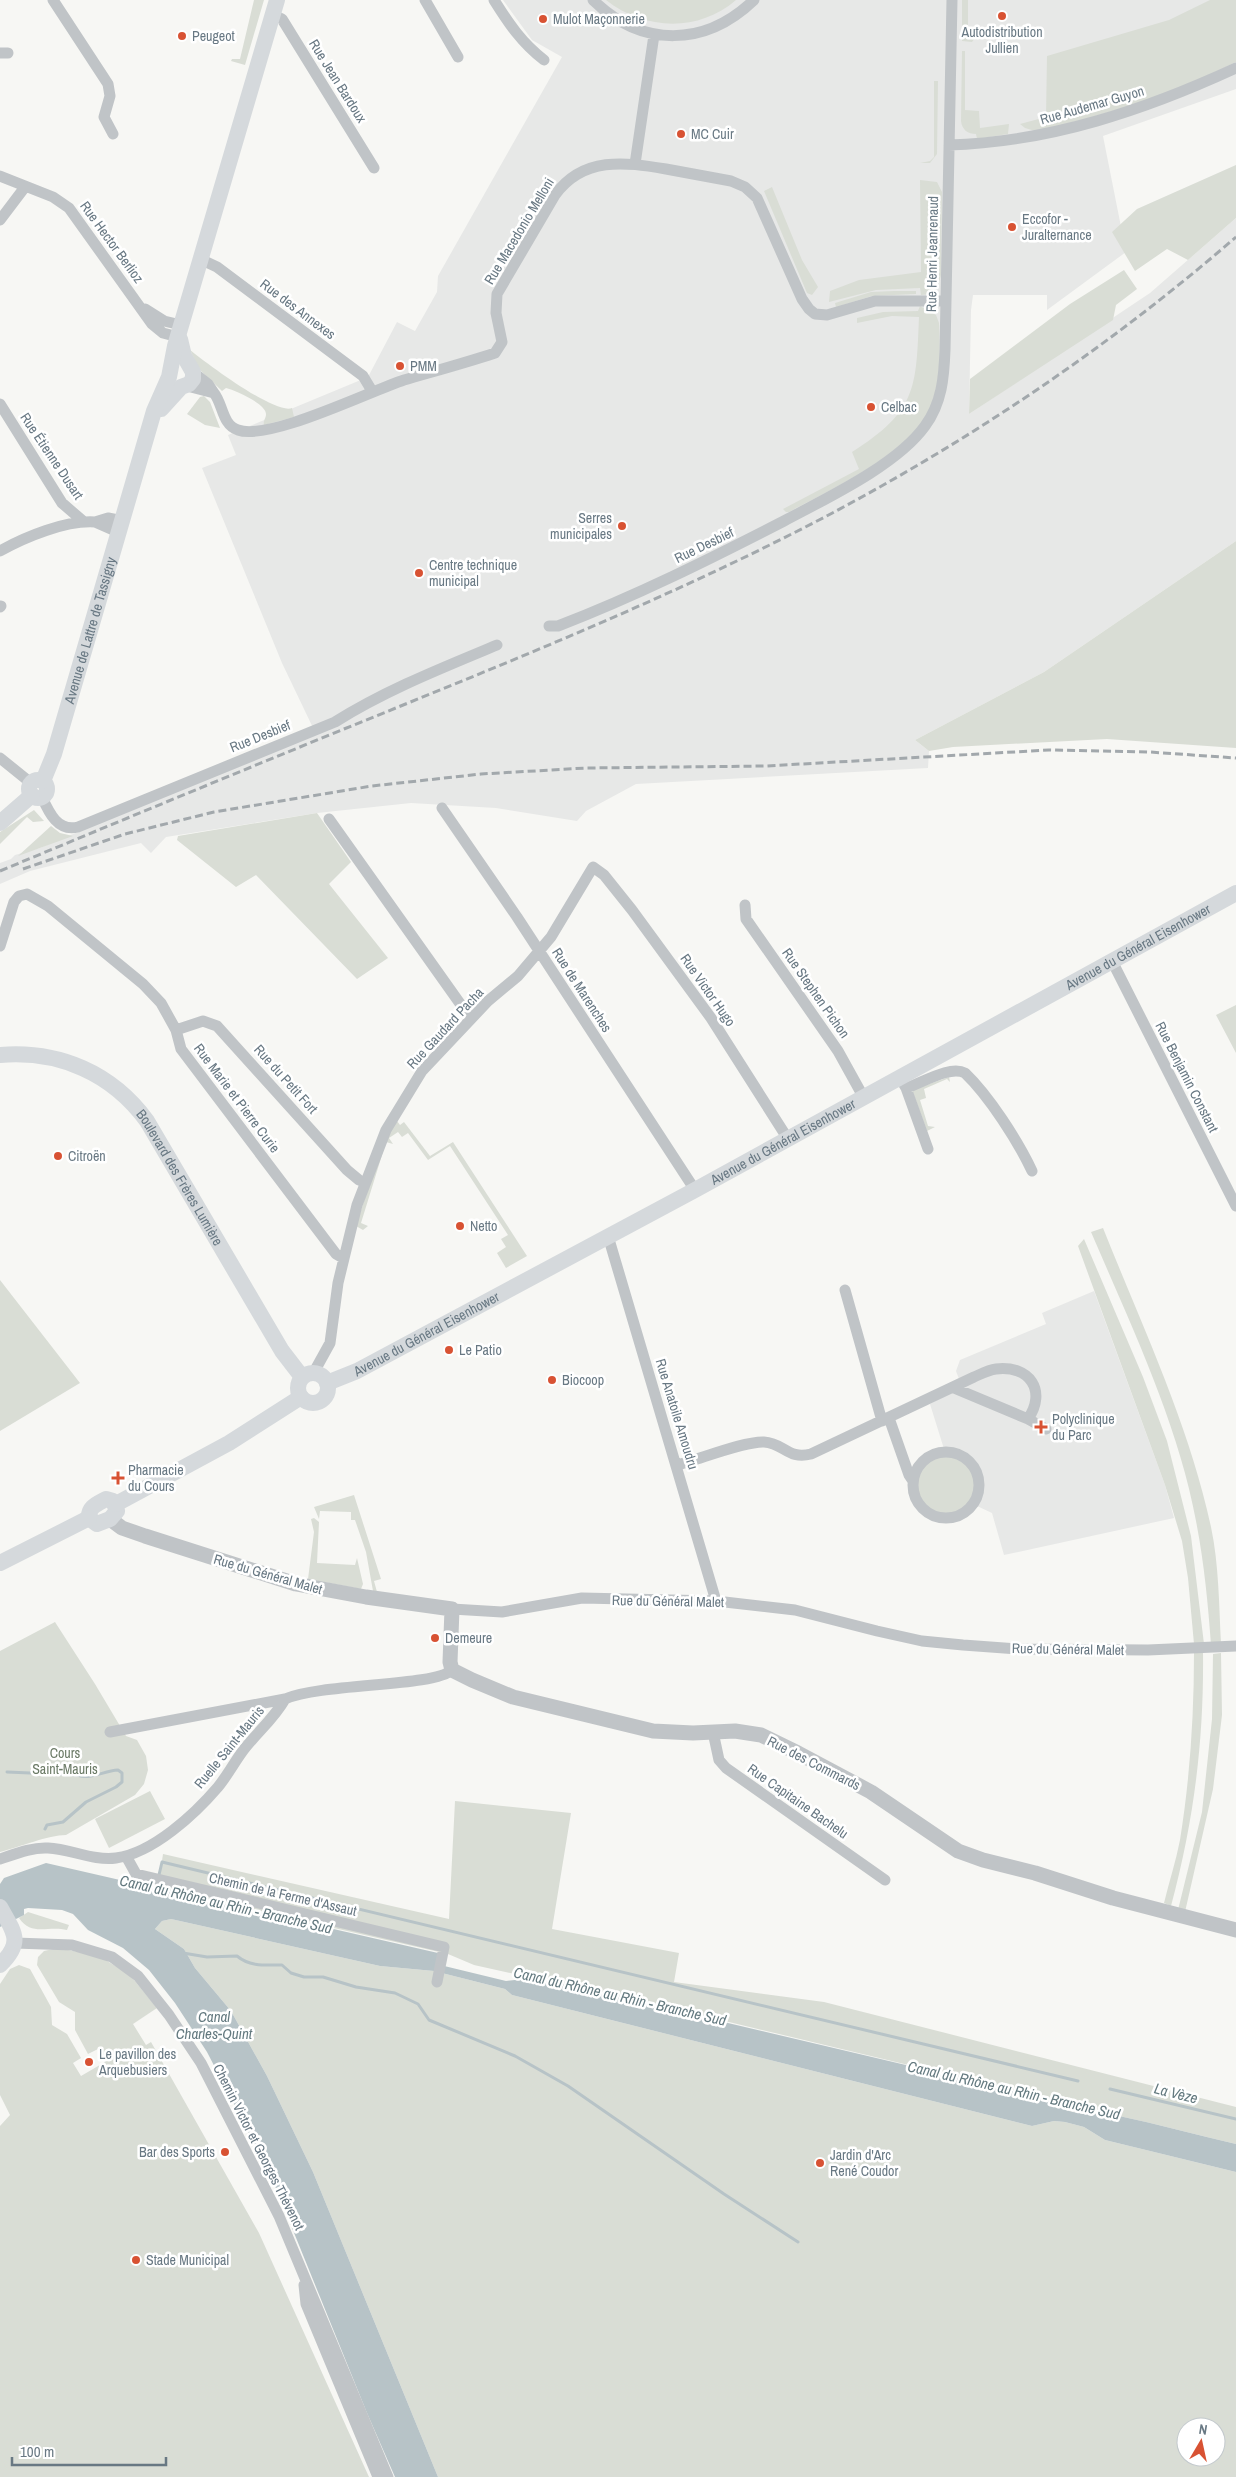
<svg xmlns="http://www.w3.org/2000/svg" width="1236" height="2477" viewBox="0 0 1236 2477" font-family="'Archivo Narrow',sans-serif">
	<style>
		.built { fill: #e7e8e7 }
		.green { fill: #d9ddd5; fill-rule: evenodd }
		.water { fill: #b7c3c7 }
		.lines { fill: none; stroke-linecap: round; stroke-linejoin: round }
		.stream { stroke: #b7c3c7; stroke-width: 3 }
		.minor { stroke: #c0c4c7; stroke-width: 11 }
		.tertiary { stroke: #c0c4c7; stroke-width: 15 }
		.secondary { stroke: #d5d9dc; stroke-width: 16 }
		.rail { stroke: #a2a8ac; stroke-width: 3; stroke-dasharray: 8 4; stroke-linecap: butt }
		.poi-dot { fill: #d85233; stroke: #fff; stroke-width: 2 }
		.labels { text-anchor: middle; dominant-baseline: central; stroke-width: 5; stroke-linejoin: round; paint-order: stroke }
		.poi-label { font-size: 14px; fill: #687883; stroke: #fff; text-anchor: start }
		.street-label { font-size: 14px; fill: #687883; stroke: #fff }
		.park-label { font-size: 14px; fill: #6b7a66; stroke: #fff }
		.water-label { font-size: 15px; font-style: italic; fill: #63797f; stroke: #fff }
	</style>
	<rect width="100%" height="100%" fill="#f7f7f4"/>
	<path class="built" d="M503,0H1236V89L1103,136L1126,252L1047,310V295H973L971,310L969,414L1150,293L1236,218V541L1044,672L915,740L929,751L928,768L636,784L586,811L577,821L496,808L411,803L317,813L166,837L151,853L141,843L30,871L0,884V863L11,859L15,855L40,848L315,732L282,663L202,468L236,455L228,435L368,377L397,322L415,331L437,292L438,276L562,57L532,40Z
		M1094,1291L1165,1485L1174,1518L1004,1555L992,1513L977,1506L981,1491V1477L976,1464L961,1454L944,1449L930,1404L962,1387L956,1371L960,1360L1046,1324L1042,1313Z"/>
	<path class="green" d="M254,0H264L245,65L231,61L232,59H240Z
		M606,0H736C698,33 644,30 606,0Z
		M962,0H968V28L975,29V38L972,42L962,41Z
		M1210,0H1236V62C1172,94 1105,116 1035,131L1025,128L1020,124L1046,117L1047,56L1169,20Z
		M962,51H965V110L979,111L980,128L1009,124L1008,134L977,139L976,134C968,134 962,130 961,121Z
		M934,81H938L937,154L930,163H920L930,161L934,157Z
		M1236,165V218L1188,260L1167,249L1135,271L1112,232L1137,209Z
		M920,180L937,182L942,192L941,275L937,290L932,294L921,295L920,288L876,290L829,302L830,291L859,280L921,272Z
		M772,187L802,260L818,287L812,295L807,293L764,191Z
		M1124,270L1137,289L1116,305L1113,320L969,414L970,379L1070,304Z
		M894,291H916V294L872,296L836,307L835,303L871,292Z
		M920,306L936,315L939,323C940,351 941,380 931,406C913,452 830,490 789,512H786L783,509L859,469L852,452C917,411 916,388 919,317L892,316L857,323V318L883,312L918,311Z
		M190,350C205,362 275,415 292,408L294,417L264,425C263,420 266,419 266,414C266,404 235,390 226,388L222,391L199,369Z
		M204,396L210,402L220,428L205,425L187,414L200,397Z
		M1236,541V748L1107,739L953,747L929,751L915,740L1044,672Z
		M34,810L44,821L33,822L27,817L0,844V832Z
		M317,813L351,862L329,884L388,958L357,979L256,875L236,887L177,840L178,836Z
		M51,826L60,833L73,836L18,856Z
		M1236,1005V1053L1216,1015Z
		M949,1077L950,1082L947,1079L924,1089L926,1098L920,1100L928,1126L935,1127L927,1131L912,1090Z
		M397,1121L400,1125L404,1122L430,1156L453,1142L527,1256L506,1268L497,1253L506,1247L501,1239L508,1235L450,1146L428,1160L408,1133L402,1137L398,1132L389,1138L393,1144L386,1142L361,1223L368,1226L363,1230L356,1226L381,1147Z
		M1103,1228C1142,1326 1189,1424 1211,1527C1219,1565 1219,1605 1221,1644L1211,1645C1208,1603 1204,1562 1196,1521C1178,1423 1130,1323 1091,1232Z
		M1084,1239L1143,1377L1167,1441L1191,1536L1204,1644H1194L1188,1578L1182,1541L1165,1485L1078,1246Z
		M0,1280L80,1383L0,1431Z
		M913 1485a33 33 0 1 1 66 0a33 33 0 1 1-66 0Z
		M354,1495L381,1579L374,1581L377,1592L373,1591L366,1552L355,1520H351V1512L320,1511L319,1519L314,1507Z
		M314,1518L319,1522L317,1563L355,1565L357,1558L363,1584L361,1589L308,1579L314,1532L311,1519Z
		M55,1622L95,1684L126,1736L137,1740L146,1756L148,1770L144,1784L135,1795L66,1835C48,1835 20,1847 0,1852V1651Z
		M1203,1652C1204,1741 1194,1820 1171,1906L1164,1903C1169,1882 1176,1861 1180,1840C1190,1778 1194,1715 1194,1653Z
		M1221,1653L1222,1715L1213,1789L1185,1912L1178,1910L1202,1812L1212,1719L1213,1654Z
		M150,1791L165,1819L109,1848L95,1819Z
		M455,1801L571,1813L552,1929L679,1953L674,1982L824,2002L1236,2107V2144C1197,2135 1158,2124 1119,2116C1088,2110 1076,2121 1046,2098L729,2022L474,1965L448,1954L158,1888L163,1854L449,1919Z
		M28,1912L69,1925L67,1930C48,1925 32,1937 19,1918Z
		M171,1919L380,1966L434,1971L505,1989L512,1995L1032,2126L1054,2121L1065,2122L1084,2127L1105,2140L1236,2172V2477H438L313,2172L267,2076L231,2011L195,1968L184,1949L155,1929L162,1921ZM1186,2427H1216V2457H1186Z
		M58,1948L99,1956L130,1975L157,2008L133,2024L146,2045L151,2042L259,2233L369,2477H0V2126L10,2115L0,2095V1984L10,1969L19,1965L30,1969L51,2007L52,2025L67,2034L81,2058L73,2063L81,2076L105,2062L98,2049L88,2054L75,2030V2012L59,2002L37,1965L38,1957L44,1951Z"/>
	<path class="water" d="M46,1863L438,1953L436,1964L506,1981L515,1980L516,1973L1046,2098C1076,2121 1088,2110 1119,2116C1158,2124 1197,2135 1236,2144V2172L1105,2140L1084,2127L1065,2122L1054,2121L1032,2126L512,1995L505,1989L434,1971L380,1966L171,1919L162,1921L155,1929L184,1949L195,1968L231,2011L267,2076L313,2172L438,2477H395L367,2413L271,2176L207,2052L175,2003L149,1970L123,1948L88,1930L73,1914L62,1910L28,1908L24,1909V1915L0,1927V1884L4,1878Z"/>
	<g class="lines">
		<path class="stream" d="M7,1772L77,1775C91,1780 103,1771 118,1770L122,1773V1782L116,1787L86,1802L63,1822L47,1825L45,1829
			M155,1892L162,1862L1078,2081
			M183,1953L207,1957L237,1956C250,1967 266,1965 282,1965L291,1973L304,1977H323L356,1987L395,1993L418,2004L429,2020L515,2056L568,2086L724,2194L798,2242
			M1110,2089L1236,2119"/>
		<path class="minor" d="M53,0L108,84L110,96L104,117L113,134
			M425,0L458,57
			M494,0C509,24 522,43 544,60
			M593,0C642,48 705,47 754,0
			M273,15L282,19L374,168
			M0,53H8
			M949,145C1050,142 1145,110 1236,68
			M635,164L654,35
			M0,176L53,197L69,208L152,324L163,333L178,337
			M0,220L25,187
			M200,259L217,267L363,376L372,391
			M145,309L164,321L181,325
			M187,386L214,393L208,384L193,372
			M214,393C223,404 222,425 238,430C269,441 368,392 404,380C435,371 465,363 495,353L502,342L496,313L497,294L555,195C583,156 625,162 666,169C688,173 709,177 731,181L745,187L757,198L802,299L809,309L815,314L827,315L875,301H946
			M0,404L62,503L84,522
			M120,533L95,522L108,518L123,521
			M0,551C25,537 66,520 95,522
			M0,607L1,606
			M549,626H558C636,596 710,559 784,521C827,498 897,465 925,426C942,403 944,377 945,350L952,0
			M0,758L31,783
			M42,797C49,813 58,832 78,827L335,722C386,690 442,668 497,645
			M442,808L517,917L695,1190
			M329,819L471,1019
			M745,905L746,919L838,1051L864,1098
			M0,946L14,902L19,896L27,894L48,906L143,984L161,1003L176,1030L181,1049L336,1254L343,1258
			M1112,961L1236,1206
			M176,1030L203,1021L217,1026L347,1170L359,1180L364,1182
			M900,1078L906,1088C922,1083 950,1065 965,1073C989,1096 1018,1141 1032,1171
			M906,1088L928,1149
			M608,1236L716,1601
			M845,1290L882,1421
			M314,1372L330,1343L338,1283L357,1205L386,1130L422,1071L488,1001L518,976L551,937L593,867L604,875L632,910L711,1018L788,1139
			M954,1388L1028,1419L1046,1429
			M889,1418L909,1475L913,1481
			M913 1485a33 33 0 1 1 66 0a33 33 0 1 1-66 0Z
			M677,1465C698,1460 744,1441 764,1442C784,1443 788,1460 811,1454L974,1377C981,1374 988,1370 996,1369C1030,1365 1047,1391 1028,1419
			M452,1609L502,1612L582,1598L716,1601L795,1610L877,1631L922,1641L963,1645L1018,1649L1148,1650L1236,1646
			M110,1732L285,1699
			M713,1732L719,1760L726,1768L885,1880
			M126,1856L136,1874L444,1947L437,1982
			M0,1859C15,1854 32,1847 48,1848C71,1849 93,1861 116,1858C153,1853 195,1814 218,1787C227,1776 234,1763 242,1752C256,1733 274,1719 285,1699C322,1683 434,1687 452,1670
			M15,1943L72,1945L112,1957L138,1976L169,2015L201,2063L279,2216L388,2477
			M304,2285L306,2304L378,2477"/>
		<path class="tertiary" d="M110,1519L122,1528L145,1536L296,1584L366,1597L452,1609L450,1662L452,1670L472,1680L513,1697L653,1731L693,1733L735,1731L761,1735L798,1753L871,1792L958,1851L983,1860L1035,1873L1113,1898L1236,1930"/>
		<g class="secondary">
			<path d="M161,409L181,387L189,384L193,379V372L184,356L180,339"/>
			<circle cx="38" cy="789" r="9"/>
			<path id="s1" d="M43,781L54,754L154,411L169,377L175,346L277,0"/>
			<path d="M0,823L32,795"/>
			<path id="s2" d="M0,1055C59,1050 112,1073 147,1121L282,1351L302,1377"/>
			<circle cx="313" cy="1388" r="15"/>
			<path id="s3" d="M327,1383L357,1371L695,1190L1236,893"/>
			<path d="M106,1499L113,1501L117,1511L110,1519L97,1524L89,1518C88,1507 97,1504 106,1499Z"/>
			<path d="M116,1504L229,1443L301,1397"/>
			<path d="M0,1563L89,1518"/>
			<path d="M0,1907C14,1932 24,1942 0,1965"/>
		</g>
		<path class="rail" d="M23,869L125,834L214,812L372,786L481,774L586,768L766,766L1049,750L1150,752L1236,758
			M0,871C115,823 229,776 344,729C504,664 665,600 819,520C968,442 1109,347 1236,237"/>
	</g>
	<g class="poi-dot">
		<circle cx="1002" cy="16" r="5"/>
		<circle cx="543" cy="19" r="5"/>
		<circle cx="182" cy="36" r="5"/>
		<circle cx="681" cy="134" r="5"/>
		<circle cx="1012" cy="227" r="5"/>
		<circle cx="400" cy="366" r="5"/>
		<circle cx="871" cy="407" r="5"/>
		<circle cx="622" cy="526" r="5"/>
		<circle cx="419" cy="573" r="5"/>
		<circle cx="58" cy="1156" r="5"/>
		<circle cx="460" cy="1226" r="5"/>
		<circle cx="449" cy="1350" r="5"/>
		<circle cx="552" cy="1380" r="5"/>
		<path d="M1038.5 1419.5h5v5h5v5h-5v5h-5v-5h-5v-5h5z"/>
		<path d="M115.5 1470.5h5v5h5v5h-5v5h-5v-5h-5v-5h5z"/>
		<circle cx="435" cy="1638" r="5"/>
		<circle cx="89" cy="2062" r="5"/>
		<circle cx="225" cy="2152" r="5"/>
		<circle cx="820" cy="2163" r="5"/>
		<circle cx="136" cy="2260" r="5"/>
	</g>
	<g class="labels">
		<g class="poi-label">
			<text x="553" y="19">Mulot Maçonnerie</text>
			<text x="1002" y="32" text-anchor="middle">Autodistribution<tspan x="1002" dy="16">Jullien</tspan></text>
			<text x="192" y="36">Peugeot</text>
			<text x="691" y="134">MC Cuir</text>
			<text x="1022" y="219">Eccofor -<tspan x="1022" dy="16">Juralternance</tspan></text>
			<text x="410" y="366">PMM</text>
			<text x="881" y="407">Celbac</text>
			<text x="612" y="518" text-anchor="end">Serres<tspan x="612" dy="16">municipales</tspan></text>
			<text x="429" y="565">Centre technique<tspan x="429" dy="16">municipal</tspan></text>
			<text x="68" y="1156">Citroën</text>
			<text x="470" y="1226">Netto</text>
			<text x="459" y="1350">Le Patio</text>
			<text x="562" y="1380">Biocoop</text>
			<text x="1052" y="1419">Polyclinique<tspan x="1052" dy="16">du Parc</tspan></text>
			<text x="128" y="1470">Pharmacie<tspan x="128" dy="16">du Cours</tspan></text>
			<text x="445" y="1638">Demeure</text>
			<text x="99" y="2054">Le pavillon des<tspan x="99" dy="16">Arquebusiers</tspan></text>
			<text x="215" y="2152" text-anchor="end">Bar des Sports</text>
			<text x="830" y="2155">Jardin d'Arc<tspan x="830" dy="16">René Coudor</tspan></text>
			<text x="146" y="2260">Stade Municipal</text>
		</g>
		<g class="street-label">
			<text transform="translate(338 81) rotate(58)">Rue Jean Bardoux</text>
			<text transform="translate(1092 105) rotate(-16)">Rue Audemar Guyon</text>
			<text transform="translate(519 231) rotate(-59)">Rue Macedonio Melloni</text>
			<text transform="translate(112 242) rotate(54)">Rue Hector Berlioz</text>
			<text transform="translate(932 254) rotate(-89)">Rue Henri Jeanrenaud</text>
			<text transform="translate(298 309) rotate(37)">Rue des Annexes</text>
			<text transform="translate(52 456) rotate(56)">Rue Étienne Dusart</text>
			<text transform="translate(704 545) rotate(-26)">Rue Desbief</text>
			<text stroke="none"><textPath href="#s1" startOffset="158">Avenue de Lattre de Tassigny</textPath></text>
			<text transform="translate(260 736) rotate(-22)">Rue Desbief</text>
			<text stroke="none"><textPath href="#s3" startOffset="921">Avenue du Général Eisenhower</textPath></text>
			<text transform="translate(582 990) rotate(57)">Rue de Marenches</text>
			<text transform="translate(708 990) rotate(55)">Rue Victor Hugo</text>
			<text transform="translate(816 993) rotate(55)">Rue Stephen Pichon</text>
			<text transform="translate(445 1028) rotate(-47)">Rue Gaudard Pacha</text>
			<text transform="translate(1187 1077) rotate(63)">Rue Benjamin Constant</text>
			<text transform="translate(286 1079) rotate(48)">Rue du Petit Fort</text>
			<text transform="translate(237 1098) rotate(53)">Rue Marie et Pierre Curie</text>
			<text stroke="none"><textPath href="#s3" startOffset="516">Avenue du Général Eisenhower</textPath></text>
			<text stroke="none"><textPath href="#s2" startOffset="234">Boulevard des Frères Lumière</textPath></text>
			<text stroke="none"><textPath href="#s3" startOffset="111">Avenue du Général Eisenhower</textPath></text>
			<text transform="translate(677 1414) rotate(73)">Rue Anatoile Amoudru</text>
			<text transform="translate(268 1574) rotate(16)">Rue du Général Malet</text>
			<text transform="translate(668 1601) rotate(1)">Rue du Général Malet</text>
			<text transform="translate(1068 1649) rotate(1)">Rue du Général Malet</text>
			<text transform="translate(229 1747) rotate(-51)">Ruelle Saint-Mauris</text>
			<text transform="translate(814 1763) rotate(27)">Rue des Commards</text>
			<text transform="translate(798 1801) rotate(35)">Rue Capitaine Bachelu</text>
			<text transform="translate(283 1894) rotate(13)">Chemin de la Ferme d'Assaut</text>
			<text transform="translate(259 2147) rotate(63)">Chemin Victor et Georges Thévenot</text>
		</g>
		<g class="park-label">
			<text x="65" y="1753">Cours<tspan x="65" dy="16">Saint-Mauris</tspan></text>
		</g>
		<g class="water-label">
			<text transform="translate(226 1904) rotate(13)">Canal du Rhône au Rhin - Branche Sud</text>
			<text transform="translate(620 1996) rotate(13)">Canal du Rhône au Rhin - Branche Sud</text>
			<text x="214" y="2016">Canal<tspan x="214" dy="17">Charles-Quint</tspan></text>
			<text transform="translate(1014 2090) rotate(13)">Canal du Rhône au Rhin - Branche Sud</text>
			<text transform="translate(1176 2093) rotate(14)">La Vèze</text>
		</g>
	</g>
	<g transform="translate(1201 2442) rotate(9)"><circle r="24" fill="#ffffff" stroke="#c3c9cd"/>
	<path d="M0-4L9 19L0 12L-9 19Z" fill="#d85233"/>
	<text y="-8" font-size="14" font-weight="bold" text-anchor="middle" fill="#687883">N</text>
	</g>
	<path d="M12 2457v8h154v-8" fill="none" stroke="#687883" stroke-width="2.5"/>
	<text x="20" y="2457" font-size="15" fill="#687883" stroke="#ffffff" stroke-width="4" paint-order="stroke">100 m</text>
</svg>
